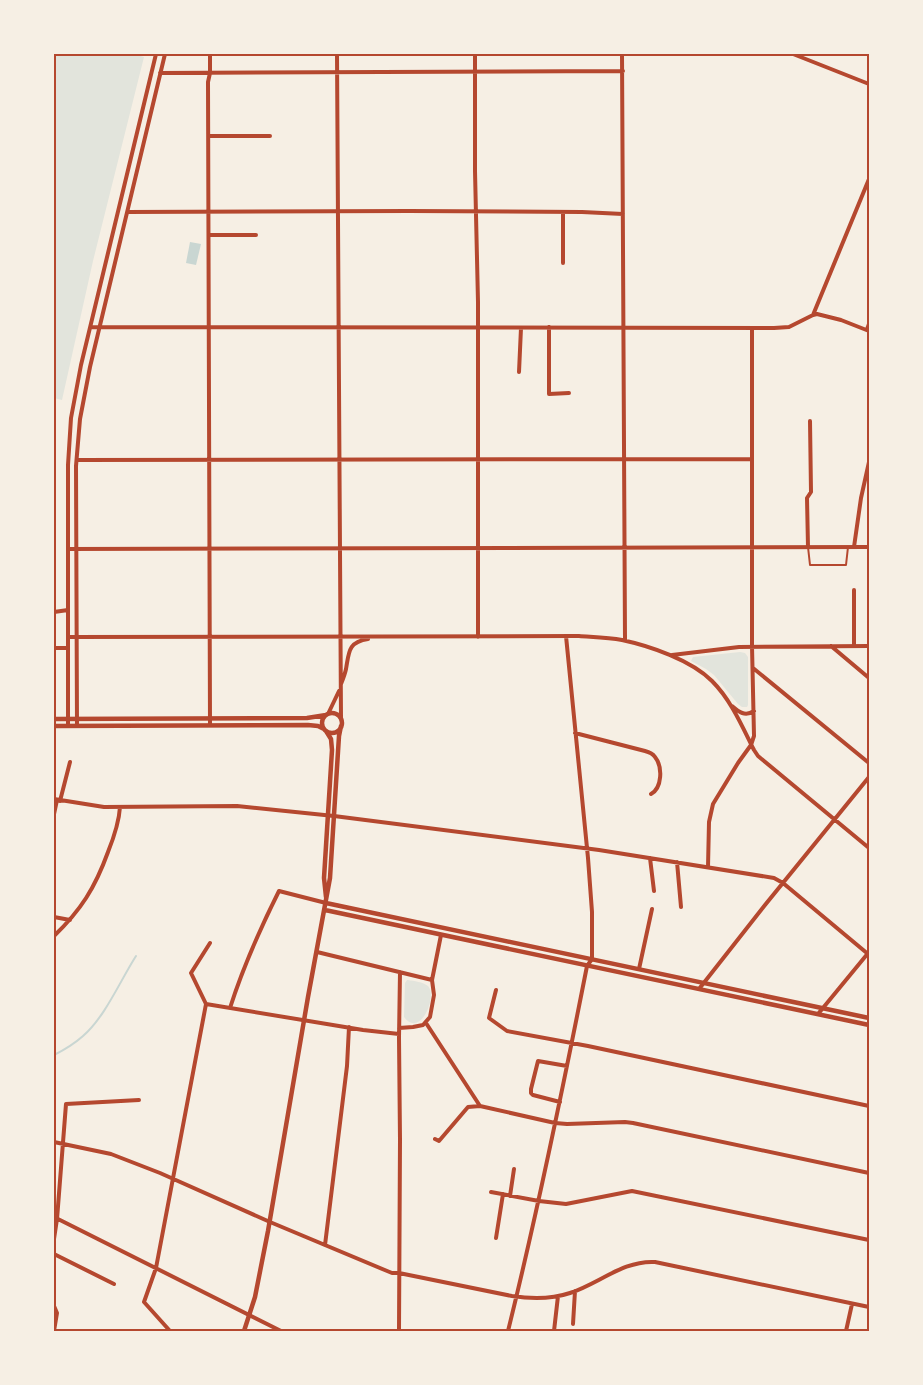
<svg xmlns="http://www.w3.org/2000/svg" width="923" height="1385" viewBox="0 0 923 1385" font-family="'Sofia Sans Condensed',sans-serif">
	<style>
		.green { fill: #e2e4dc }
		.water { fill: #c9d6d2 }
		.lines { fill: none; stroke-linecap: round; stroke-linejoin: round }
		.stream { stroke: #c9d6d2; stroke-width: 2 }
		.service { stroke: #b5482f; stroke-width: 2 }
		.minor { stroke: #b5482f; stroke-width: 4 }
		.tertiary { stroke: #b5482f; stroke-width: 4.5 }
		.neatline { fill: none; stroke: #b5482f; stroke-width: 2 }
	</style>
	<rect width="100%" height="100%" fill="#f6efe4"/>
	<path class="green" d="M54,54H134L144,57L93,261L62,400L54,398Z
		M740,652L745,653L748,657V705L747,707H742L738,704L714,675L706,669L691,661L693,657Z
		M408,980C414,981 423,982 428,986C438,996 420,1039 404,1017L405,983L407,980Z"/>
	<path class="water" d="M190,242L201,244L196,265L186,263Z"/>
	<g class="lines">
		<path class="stream" d="M54,1055C64,1050 74,1044 83,1036C105,1017 120,981 136,956"/>
		<path class="service" d="M866,329L869,321
			M808,547L810,565H846L848,547"/>
		<path class="minor" d="M337,54L341,719
			M475,54V171L478,302V637
			M622,54L625,640
			M793,54L869,84
			M160,73L623,71
			M209,136H270
			M127,212L409,211L582,212L623,214
			M563,212V263
			M209,235H256
			M813,315L869,179
			M91,327L774,328L789,327L813,315L817,314L841,320L869,331
			M549,327V394L569,393
			M519,372L521,328
			M77,460L752,459
			M808,547L807,498L811,492L810,421
			M854,547L861,498L869,462
			M68,549L869,547
			M54,612L68,610
			M68,637C239,636 409,637 579,636C593,637 608,637 622,640C650,646 691,660 712,681C731,700 742,726 754,750L758,756L869,848
			M831,646L869,678
			M854,646V590
			M54,648H68
			M672,655L739,647L869,646
			M753,668L869,763
			M341,684C343,679 345,674 346,669C349,652 348,642 368,639
			M732,706C739,712 745,717 754,711
			M328,714L339,691
			M68,725V465L71,418L81,365L156,54
			M77,725L76,466L80,419L90,367L165,54
			M210,725L208,82L210,73V54
			M575,733L645,751C649,752 653,754 655,757C663,767 662,788 651,794
			M54,799L104,807L237,806L334,816L599,850L774,878L783,883L868,954
			M60,801L70,762
			M54,814L57,800
			M650,858L654,891
			M677,862L681,907
			M708,867L709,822L713,804L738,763L751,745L754,736L752,646V328
			M54,917L70,920
			M54,936C81,910 95,888 108,852C114,837 119,823 120,807
			M317,952L432,980
			M639,969L652,909
			M699,989L765,905L869,777
			M496,990L489,1018L507,1031L588,1046L869,1106
			M206,1004L363,1030L399,1034
			M206,1004L191,973L210,943
			M230,1008C243,967 260,929 279,891L326,903
			M818,1014L869,952
			M426,1023L480,1106L555,1123L567,1124L625,1122L633,1123L869,1173
			M399,1028L413,1027L423,1025L430,1017L434,995L432,980L441,935
			M560,1102L533,1095L531,1093V1089L538,1061L567,1066
			M435,1139L439,1141L468,1107L480,1106
			M54,1142L111,1154L160,1173L270,1222L392,1273H399L512,1296C531,1299 552,1299 570,1293C598,1284 624,1260 655,1262L869,1307
			M491,1192L539,1201L566,1204L632,1191L869,1240
			M510,1196L514,1169
			M54,1217L281,1331
			M496,1238L503,1194
			M54,1239L57,1219L66,1104L139,1100
			M325,1245L347,1066L349,1027
			M54,1254L114,1284
			M54,1306L57,1313L54,1331
			M573,1324L575,1291
			M170,1331L144,1302L156,1268L206,1004
			M399,1331L400,1140L399,1038L400,972
			M508,1331C538,1210 563,1088 587,966L592,959V912L588,858L566,636
			M554,1331L558,1296
			M846,1331L852,1304"/>
		<path class="tertiary" d="M322 723a10 10 0 1 1 20 0a10 10 0 1 1-20 0Z
			M54,719L307,718L326,715
			M54,726L308,725L318,726L324,729
			M326,897L324,878L332,750L331,739L326,731
			M326,903L869,1018
			M325,910L869,1025
			M244,1331L255,1297L268,1231L308,997L330,878L339,736L341,726"/>
	</g>
	<rect width="923" height="1385" fill="none" stroke="#f6efe4" stroke-width="110"/>
	<rect x="55" y="55" width="813" height="1275" class="neatline"/>
</svg>
